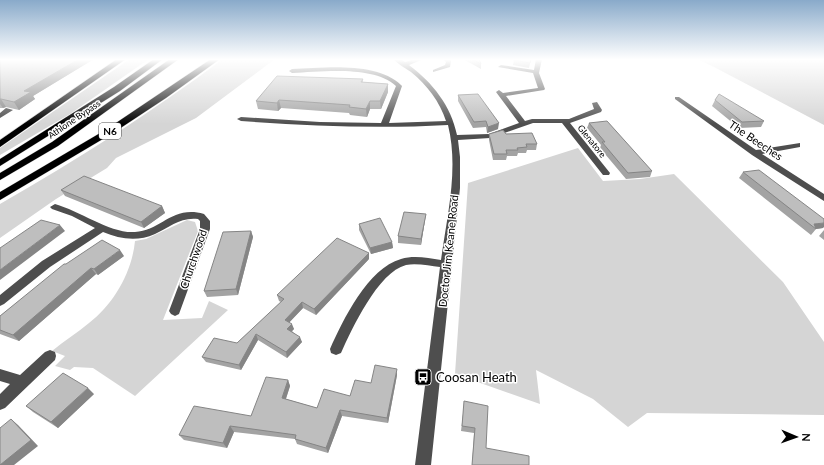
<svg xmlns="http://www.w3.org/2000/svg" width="824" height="465" viewBox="0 0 824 465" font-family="Lato,sans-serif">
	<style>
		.green { fill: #d5d5d5 }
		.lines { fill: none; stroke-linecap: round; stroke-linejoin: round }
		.highway-casing { stroke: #dbdbdb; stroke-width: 1 }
		.minor { fill: #4e4e4e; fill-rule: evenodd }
		.highway { fill: #000; fill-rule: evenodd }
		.wall { fill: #a3a3a3 }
		.shaded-wall { fill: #858585 }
		.building { fill: #bebebe; stroke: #858585 }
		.labels { text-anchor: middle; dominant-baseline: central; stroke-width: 3; stroke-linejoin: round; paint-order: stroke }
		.far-street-label { font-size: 9px; fill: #000; stroke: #fff }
		.shield { fill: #fff; stroke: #4c4c4c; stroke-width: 1 }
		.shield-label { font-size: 10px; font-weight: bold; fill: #000 }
		.street-label { font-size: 11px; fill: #000; stroke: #fff }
		.near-poi-label { font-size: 13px; fill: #000; stroke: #fff; text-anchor: start }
	</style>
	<rect width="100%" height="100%" fill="#fff"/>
	<path class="green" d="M130,59H149L70,114L0,155V148Z
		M223,59H275L196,118L116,158L107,168L56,199L0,238V204C77,160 152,112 223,59Z
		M697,59H824V125L714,67Z
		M578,148L603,181L640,179L674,174L783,282L824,342V415L647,413L628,427L593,399L536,370L540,404L455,374L468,183Z
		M187,220L195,222L198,231L163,320L202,318L209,301L228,310L135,396L93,368L74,367L70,370L55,366L65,356L52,351C64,341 77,333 89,323C114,304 132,272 135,241L146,239Z"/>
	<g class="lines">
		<defs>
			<path id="highway" d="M117,59H126L0,147V140Z
				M154,59H163L120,91L0,166V159L114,87Z
				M170,59H179L58,146L0,180V173L52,142Z
				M211,59H220L166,98L113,133L0,200V192L107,129Z"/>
		</defs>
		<use href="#highway" class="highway-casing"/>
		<path class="minor" d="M393,59H400L405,62L415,59H424L409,65C433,83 451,106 457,135L489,134L519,123L496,92L499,90L503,93L538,88L533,73L498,67L501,65L534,70L536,59H542L539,73L545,89L544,90L506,96L525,121L532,119H569L594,109L592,103L597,102L602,110L601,112L570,123L610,173L609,175H603L562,123H533L490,138L458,140L460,157V188L431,465H415L440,267C430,266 417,263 406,265C378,272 352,329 341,353L336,355L331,353L330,349C343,320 368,268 401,259C414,255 428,258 441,260C447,216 459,169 448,125C379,129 310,126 241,121L237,119L241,117L320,122L381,123L396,86C373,65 321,72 292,73L289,71L292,69C324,68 376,61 401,85L402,86L389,123L446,121C440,102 427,85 411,72C405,68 398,64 393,59Z
			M443,59H449L451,61L450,67L433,72V70L445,65L446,62Z
			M675,97H679L756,150L800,143V147L762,154L824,194V201L752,155L675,99Z
			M6,108L13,110L0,118V113Z
			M55,204C80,211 111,234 135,232C161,231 172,205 204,214L210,221V229L179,314L175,316L171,314L169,311L200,229V221L198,219C180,217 170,227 155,234C137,242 120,239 103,232L50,267L4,304L0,306V295L42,261L95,228L72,216L52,209L50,207Z
			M50,350L55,352L56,356L55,360L5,408L0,410V394L10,384L0,381V369L20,375L45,352Z"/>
		<use href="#highway" class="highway"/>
	</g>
	<path class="wall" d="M0,59H94L33,96L35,99L19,110L6,107L3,108H0Z
		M463,59H479L481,64V69Z
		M514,59H531L529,68L513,65Z
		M363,79V82L388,84V92L381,109H370L367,117L350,115L349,113L281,108L278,111L258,109L256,101Z
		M458,95L498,129L487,133L486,127L473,128L458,101Z
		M715,100L764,121L761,127L739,128L712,106Z
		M589,123L652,171L650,177L626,179L600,148L601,145L587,128Z
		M489,134H506L537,144L536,150H527L526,153H518L517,156H507L506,160H493L489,140Z
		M743,172L823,228L816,229L811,235L739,178Z
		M61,190L162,206L165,213L144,228L65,196Z
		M426,214L425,220L421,245L398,243V236Z
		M359,224L392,242L393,248L371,254L359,230Z
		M824,230V240L819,236Z
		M251,231L253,237L238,295L207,297L204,291Z
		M124,256L98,275L96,274L19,341L0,334V316L66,264Z
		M369,259L316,315L303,308L289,322L294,329L292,331L302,342L287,358L258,340L241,370L206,362L202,357L237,343L281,302L279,301L277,295Z
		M397,375L388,423L342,416L328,453L297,444L295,439L234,432L227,448L184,440L179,435L251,416L288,380L290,386L286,399L317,408L350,396L371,383Z
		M94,394L58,428L33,412L26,406Z
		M464,406L486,448L529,465H472L474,433L461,431Z"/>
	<path class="shaded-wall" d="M79,59H94L33,96L35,99L19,110L14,102L24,91Z
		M388,84V92L381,109L380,101Z
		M0,99H1L6,107L3,108L0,104Z
		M279,100L281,108L278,111L277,103Z
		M370,101V109L367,117L366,109Z
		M499,123L498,129L487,133L488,127Z
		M162,206L165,213L144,228L141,222Z
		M426,214L425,220L421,245V239Z
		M824,223V227L823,228L816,229L814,224Z
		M60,225L65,231L0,280V270Z
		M251,231L253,237L238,295L236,289Z
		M392,242L393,248L371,254L370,248Z
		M120,250L124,256L98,275L94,269Z
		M369,253V259L316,315L314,309Z
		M91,268L96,274L19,341L13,335Z
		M302,302L303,308L287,325L285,320Z
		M292,324L294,329L289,334L287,329Z
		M256,334L258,340L241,370L239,365Z
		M300,337L302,342L287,358L286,352Z
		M397,369V375L388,423L387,418Z
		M288,380L290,386L284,404L282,398Z
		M88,388L94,394L58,428L51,422Z
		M340,410L342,416L328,453L326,448Z
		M11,419L18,425L38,446L14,465H0Z
		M230,426L234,432L227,448L223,443Z"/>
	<path class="building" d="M0,59H79L24,91L31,92L14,102L1,99H0Z
		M472,59H479L481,64Z
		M514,59H531L530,63L513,60Z
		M277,76L363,79L361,82L388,84L380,101H370L366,109L349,107L350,105L279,100L277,103L256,101Z
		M478,94L499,123L488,127L486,121L474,122L458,95Z
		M719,94L764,121L742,122L715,100Z
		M607,121L652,171L628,173L602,142H605L589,123Z
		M503,130L506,134L532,133L537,144H526L527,147L517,148L518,150H506L507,154H494L489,134Z
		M759,170L824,219V223L814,224L816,229L743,172Z
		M84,176L162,206L141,222L61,190Z
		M404,212L426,214L421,239L398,236Z
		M380,218L392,242L370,248L359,224Z
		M41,220L60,225L0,270V248Z
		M251,231L236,289L204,291L223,232Z
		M337,238L369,253L314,309L302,302L285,320L292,324L287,329L300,337L286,352L256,334L239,365L202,357L214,338L237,343L284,299L277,295Z
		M102,240L120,250L94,269L91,268L13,335L0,330V316L64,264H66Z
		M375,365L397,369L387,418L340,410L326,448L295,439L296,435L230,426L223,443L179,435L194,406L251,416L266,377L288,380L282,398L317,408L324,389L350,396L355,380L371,383Z
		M63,373L88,388L51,422L26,406Z
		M464,401L488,406L486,448L529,456V465H472L475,428L462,426Z
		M11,419L31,440L0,465V428Z"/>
	<linearGradient id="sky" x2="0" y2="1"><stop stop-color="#89aaca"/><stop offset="0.48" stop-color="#fff"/><stop offset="1" stop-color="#fff" stop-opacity="0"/></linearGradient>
	<rect width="824" height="124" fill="url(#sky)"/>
	<defs>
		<symbol id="bus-square" viewBox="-11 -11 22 22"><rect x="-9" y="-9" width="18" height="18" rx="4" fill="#000" stroke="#fff"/><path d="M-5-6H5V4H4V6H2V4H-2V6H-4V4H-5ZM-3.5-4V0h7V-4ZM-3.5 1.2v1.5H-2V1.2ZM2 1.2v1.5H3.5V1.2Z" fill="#fff"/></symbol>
	</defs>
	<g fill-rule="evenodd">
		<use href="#bus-square" x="413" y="367" width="20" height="20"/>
	</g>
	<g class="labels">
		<g class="far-street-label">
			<text transform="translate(74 119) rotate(-34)">Athlone Bypass</text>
			<text transform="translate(592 141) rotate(51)">Glenatore</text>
		</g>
		<rect class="shield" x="99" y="123" width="22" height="16" rx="3"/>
		<g class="shield-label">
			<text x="110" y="131">N6</text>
		</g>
		<g class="street-label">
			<text transform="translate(756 140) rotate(34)">The Beeches</text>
			<text transform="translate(448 251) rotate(-84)">Doctor Jim Keane Road</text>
			<text transform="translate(193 259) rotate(-71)">Churchwood</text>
		</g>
		<g class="near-poi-label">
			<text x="436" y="377">Coosan Heath</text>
		</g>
	</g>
	<g transform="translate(796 437) rotate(92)" stroke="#ffffff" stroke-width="3" paint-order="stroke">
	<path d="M0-3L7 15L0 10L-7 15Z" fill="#000000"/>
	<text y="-6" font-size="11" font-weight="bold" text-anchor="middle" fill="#000000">N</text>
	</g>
</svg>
